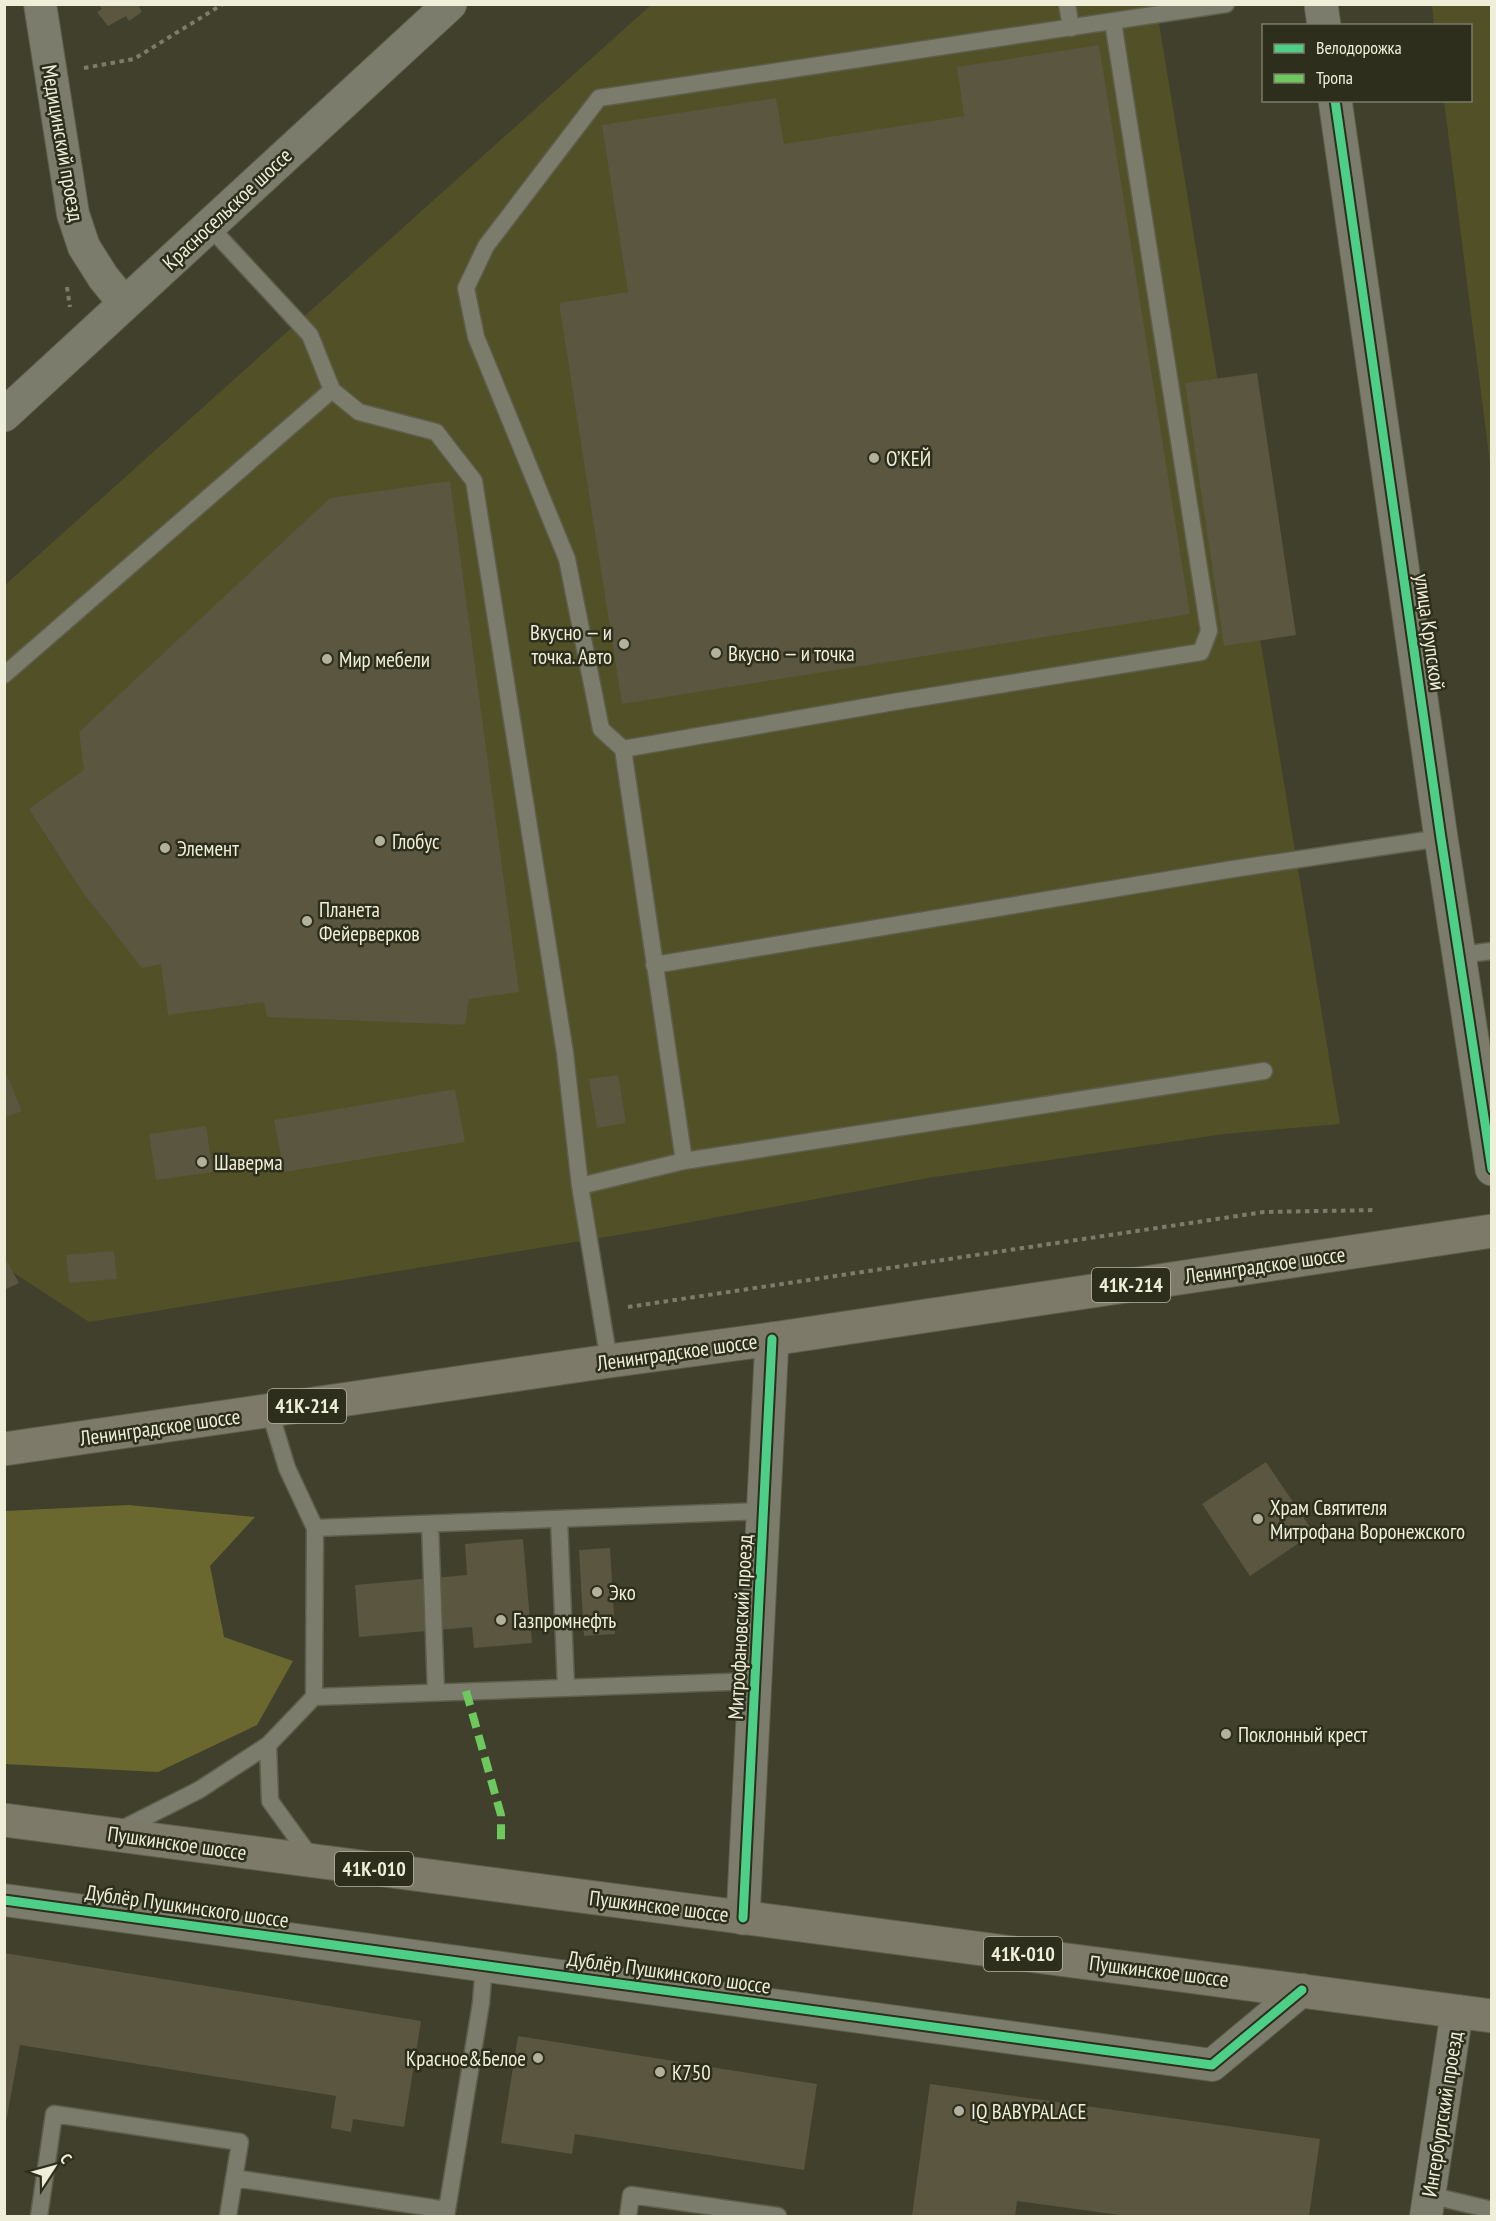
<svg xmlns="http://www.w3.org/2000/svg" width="1496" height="2221" viewBox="0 0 1496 2221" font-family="'PT Sans Narrow',sans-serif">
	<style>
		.built { fill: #525026 }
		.green { fill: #6a682f }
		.building { fill: #5a5640 }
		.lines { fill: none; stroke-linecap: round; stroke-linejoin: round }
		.lane-casing { stroke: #5e5e4c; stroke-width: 19 }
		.street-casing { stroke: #5e5e4c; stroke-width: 34 }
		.secondary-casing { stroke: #5e5e4c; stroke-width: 35 }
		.primary-casing { stroke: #5e5e4c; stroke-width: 35 }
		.path { stroke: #7c7c6d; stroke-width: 4; stroke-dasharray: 4.5 4.5; stroke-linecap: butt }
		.lane { stroke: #7c7c6c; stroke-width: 16 }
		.street { stroke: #7c7c6c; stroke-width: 32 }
		.secondary { stroke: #7c7c6c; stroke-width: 33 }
		.primary { stroke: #7d7a6a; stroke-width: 33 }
		.quiet { stroke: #6dc95d; stroke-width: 8; stroke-dasharray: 15 8; stroke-linecap: butt }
		.cycleway-casing { stroke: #2e2e1d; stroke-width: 13 }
		.cycleway { stroke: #4dcf88; stroke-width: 9 }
		.poi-dot { fill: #b1b19c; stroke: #2e2e1d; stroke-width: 2 }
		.labels { text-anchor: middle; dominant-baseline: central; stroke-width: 5; stroke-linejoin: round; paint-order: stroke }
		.shield { fill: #2e2e1d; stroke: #b4b4a1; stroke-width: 1.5 }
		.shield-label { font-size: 20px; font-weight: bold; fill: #eeeed9 }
		.street-label { font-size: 21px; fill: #eeeed9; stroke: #2e2e1d }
		.poi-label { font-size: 21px; fill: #eeeed9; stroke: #2e2e1d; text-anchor: start }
	</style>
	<rect width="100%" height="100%" fill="#41402c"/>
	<path class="built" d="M651,5H1156L1340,1124L1224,1134L928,1178L654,1229L89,1322L5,1267L4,586Z
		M1432,5H1491V471L1444,101L1470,100V26L1434,25Z"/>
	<path class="green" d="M128,1505L255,1517L210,1566L224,1637L293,1661L257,1725L158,1772L5,1764V1511Z"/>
	<path class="building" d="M98,4H142L139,7L142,12L129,21L126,16L108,26L97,12L102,9Z
		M1099,45L1190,614L622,704L559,303L628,292L602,125L776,98L784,144L964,116L957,67Z
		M1257,373L1296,635L1224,646L1185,383Z
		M450,481L519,992L469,999L465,1025L267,1017L264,1002L168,1015L161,964L142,968L84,894L29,809L84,770L79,732L330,498Z
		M7,1075L22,1111L4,1118V1076Z
		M618,1075L626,1123L597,1128L589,1079Z
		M455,1089L465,1142L284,1172L274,1120Z
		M206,1126L213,1172L156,1180L149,1134Z
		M114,1251L117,1279L69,1283L66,1255Z
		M4,1256L19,1283L4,1290Z
		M1266,1462L1314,1533L1250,1576L1202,1504Z
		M523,1539L532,1643L474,1648L472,1627L359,1637L355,1585L467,1575L465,1544Z
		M610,1548L615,1634L584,1636L579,1550Z
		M4,1953L421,2021L404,2127L353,2119L351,2132L331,2128L336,2096L20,2045L4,2133Z
		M518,2036L817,2084L804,2170L575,2134L572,2154L501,2143Z
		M930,2084L1320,2139L1309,2216H1127L1017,2201L1015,2216H912Z"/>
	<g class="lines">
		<defs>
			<path id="lane" d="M1067,4L1071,28
				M332,390L359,412L436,432L474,481L565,1053L580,1186L609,1361
				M4,675L332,390L310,335L208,225
				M623,749L894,702L1201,652L1209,631L1113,22
				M1459,955L1492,951
				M654,965L1233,869L1441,838
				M684,1161L623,749L601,729L567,559L476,337L466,288L486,246L599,98L1226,4
				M580,1186L684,1161L1264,1071
				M559,1519L566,1687
				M430,1524L436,1692
				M315,1528L763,1511
				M314,1697L755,1681
				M268,1745L270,1801L312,1859
				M118,1831L199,1790L268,1745L314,1697L315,1528L287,1468L270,1412
				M234,2178L447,2210
				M1429,2195L1492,2210
				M39,2216L54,2114L240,2142L228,2216
				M446,2216L481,2003L484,1965
				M628,2216L631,2195L778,2216"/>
			<path id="street" d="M40,4L73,214L84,247L103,277L124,303
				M4,1900L1212,2065L1302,1990
				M1426,2216L1457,2011"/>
			<path id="secondary" d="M1321,4L1324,26
				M1335,100L1441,838L1492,1169
				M4,415L450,4
				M743,1918L772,1339"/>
			<path id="primary" d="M4,1449L609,1361L772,1339L1492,1231
				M4,1820L1492,2016"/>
		</defs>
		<use href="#lane" class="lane-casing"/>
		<use href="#street" class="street-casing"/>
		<use href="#secondary" class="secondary-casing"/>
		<use href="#primary" class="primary-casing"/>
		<path class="path" d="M84,68L134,59L223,4
			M67,287L70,307
			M628,1307L1264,1212L1376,1210"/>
		<use href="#lane" class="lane"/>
		<use href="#street" class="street"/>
		<use href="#secondary" class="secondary"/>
		<use href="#primary" class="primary"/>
		<path class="quiet" d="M466,1691L501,1815V1840"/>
		<defs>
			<path id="cycleway" d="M1335,100L1441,838L1492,1169
				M4,1900L1212,2065L1302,1990
				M743,1918L772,1339"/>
		</defs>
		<use href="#cycleway" class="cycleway-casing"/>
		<use href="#cycleway" class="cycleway"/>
	</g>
	<g class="poi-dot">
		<circle cx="874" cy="458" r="6"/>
		<circle cx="624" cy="644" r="6"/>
		<circle cx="716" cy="653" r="6"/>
		<circle cx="327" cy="659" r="6"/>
		<circle cx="380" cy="841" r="6"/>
		<circle cx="165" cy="848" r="6"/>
		<circle cx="307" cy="921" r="6"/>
		<circle cx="202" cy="1162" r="6"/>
		<circle cx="1258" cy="1519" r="6"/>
		<circle cx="597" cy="1592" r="6"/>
		<circle cx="501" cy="1620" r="6"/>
		<circle cx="1226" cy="1734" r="6"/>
		<circle cx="538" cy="2058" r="6"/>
		<circle cx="660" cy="2072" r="6"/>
		<circle cx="959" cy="2111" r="6"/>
	</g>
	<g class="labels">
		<g class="shield">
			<rect x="1092" y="1268" width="78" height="34" rx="4.5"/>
			<rect x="268" y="1389" width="78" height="34" rx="4.5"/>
			<rect x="335" y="1852" width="78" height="34" rx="4.5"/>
			<rect x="984" y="1937" width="78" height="34" rx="4.5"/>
		</g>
		<g class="shield-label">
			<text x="1131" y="1285">41К-214</text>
			<text x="307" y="1406">41К-214</text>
			<text x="374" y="1869">41К-010</text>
			<text x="1023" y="1954">41К-010</text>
		</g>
		<g class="street-label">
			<text transform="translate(63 143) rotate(80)">Медицинский проезд</text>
			<text transform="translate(227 209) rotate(-43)">Красносельское шоссе</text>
			<text transform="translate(1430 632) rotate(82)">улица Крупской</text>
			<text transform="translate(1265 1265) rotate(-8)">Ленинградское шоссе</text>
			<text transform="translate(677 1352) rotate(-8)">Ленинградское шоссе</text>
			<text transform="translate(160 1427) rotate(-8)">Ленинградское шоссе</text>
			<text transform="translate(740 1627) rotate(-87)">Митрофановский проезд</text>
			<text transform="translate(177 1843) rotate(8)">Пушкинское шоссе</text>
			<text transform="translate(187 1906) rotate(8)">Дублёр Пушкинского шоссе</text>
			<text transform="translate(659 1906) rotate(7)">Пушкинское шоссе</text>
			<text transform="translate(1159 1971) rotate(7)">Пушкинское шоссе</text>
			<text transform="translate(669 1972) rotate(8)">Дублёр Пушкинского шоссе</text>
			<text transform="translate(1442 2114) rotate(-81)">Ингербургский проезд</text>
		</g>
		<g class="poi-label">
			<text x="886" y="458">О’КЕЙ</text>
			<text x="612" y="632" text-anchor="end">Вкусно — и<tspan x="612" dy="24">точка. Авто</tspan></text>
			<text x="728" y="653">Вкусно — и точка</text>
			<text x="339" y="659">Мир мебели</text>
			<text x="392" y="841">Глобус</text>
			<text x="177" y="848">Элемент</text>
			<text x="319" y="909">Планета<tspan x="319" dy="24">Фейерверков</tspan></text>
			<text x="214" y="1162">Шаверма</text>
			<text x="1270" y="1507">Храм Святителя<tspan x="1270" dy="24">Митрофана Воронежского</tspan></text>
			<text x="609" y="1592">Эко</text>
			<text x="513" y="1620">Газпромнефть</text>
			<text x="1238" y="1734">Поклонный крест</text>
			<text x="526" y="2058" text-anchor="end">Красное&amp;Белое</text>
			<text x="672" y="2072">К750</text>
			<text x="971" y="2111">IQ BABYPALACE</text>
		</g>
	</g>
	<rect width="1496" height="2221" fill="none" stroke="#eeeed9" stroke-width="12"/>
	<rect x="1262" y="24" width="210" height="78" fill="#2e2e1d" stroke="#7b7b68" stroke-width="1.5"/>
	<rect x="1274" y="44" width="30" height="9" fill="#4dcf88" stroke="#7b7b68" stroke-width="1.5"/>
	<text x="1316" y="54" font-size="18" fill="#eeeed9">Велодорожка</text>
	<rect x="1274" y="74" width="30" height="9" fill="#6dc95d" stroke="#7b7b68" stroke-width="1.5"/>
	<text x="1316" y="84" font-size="18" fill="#eeeed9">Тропа</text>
	<g transform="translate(54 2167) rotate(54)" stroke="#2e2e1d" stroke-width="4.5" paint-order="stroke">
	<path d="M0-4.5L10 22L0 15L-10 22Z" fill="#eeeed9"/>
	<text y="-9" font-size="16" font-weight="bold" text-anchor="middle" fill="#eeeed9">С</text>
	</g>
</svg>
